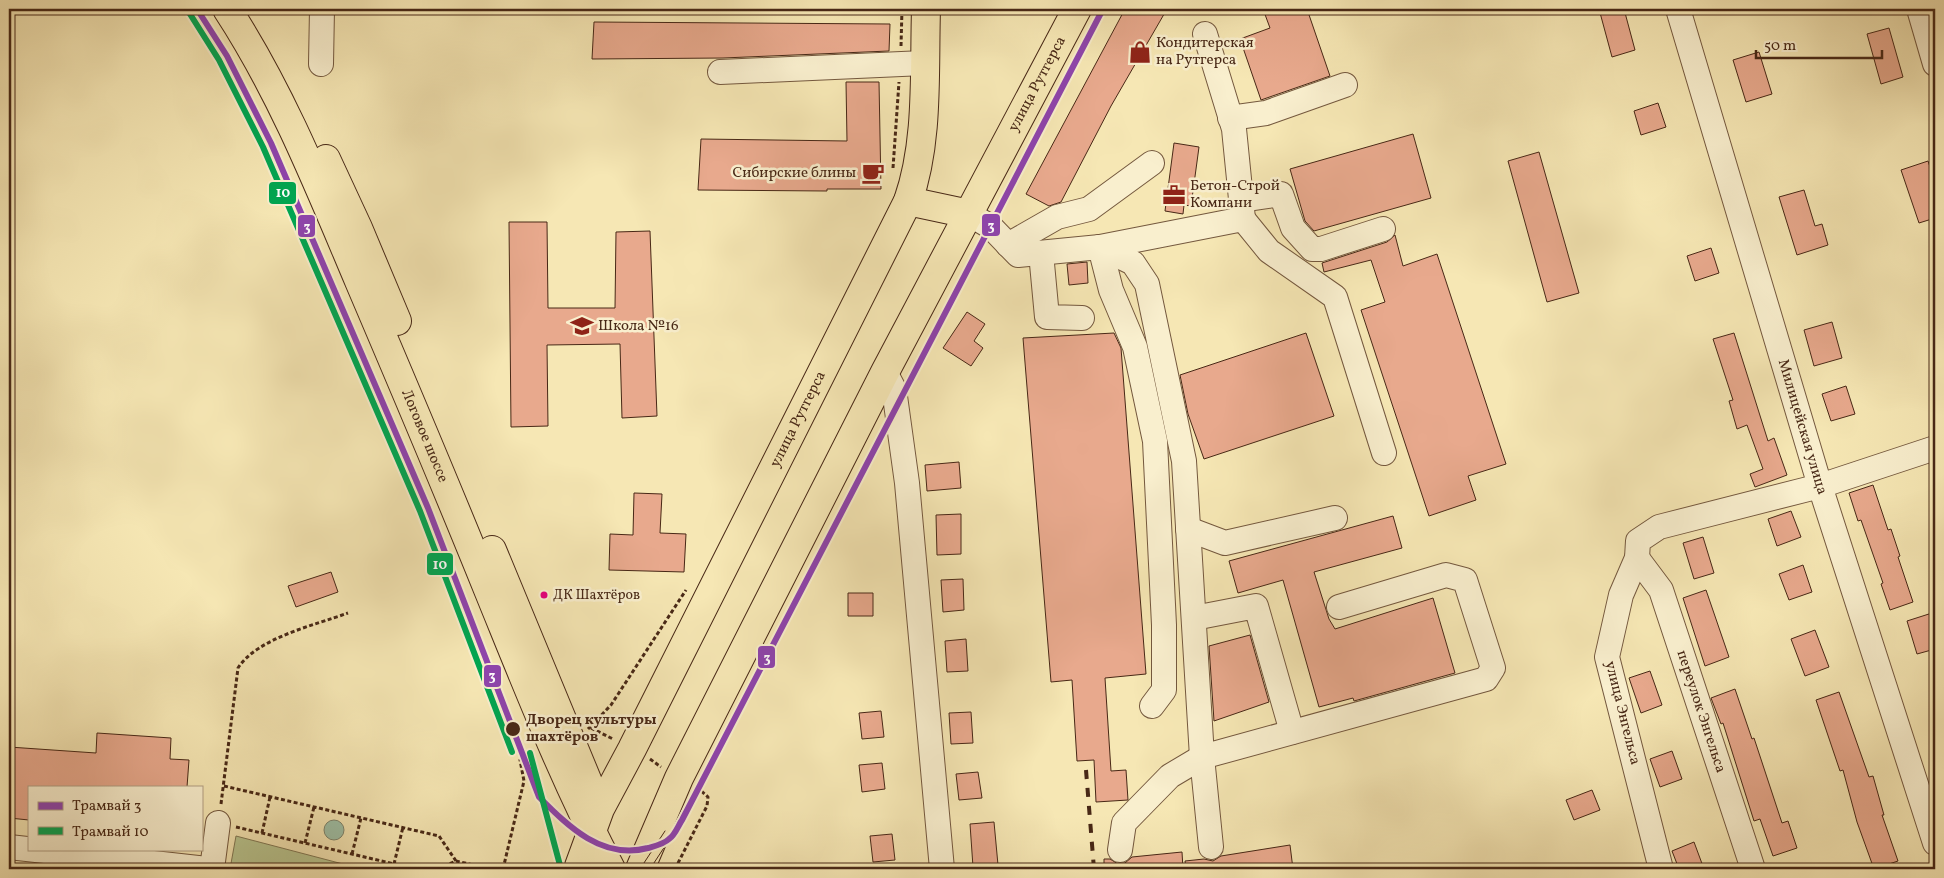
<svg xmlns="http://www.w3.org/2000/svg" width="1944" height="878" viewBox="0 0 1944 878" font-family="Vollkorn,serif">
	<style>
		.green { fill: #b9c690; stroke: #807753 }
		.water { fill: #9ec1a8; stroke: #7c846e }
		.building { fill: #e8a98d; stroke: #482816 }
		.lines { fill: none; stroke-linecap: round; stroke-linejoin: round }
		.minor-casing { stroke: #74583e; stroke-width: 26 }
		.major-casing { stroke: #482816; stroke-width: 30 }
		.path { stroke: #482816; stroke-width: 3; stroke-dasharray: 4 2.5; stroke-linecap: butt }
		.minor { stroke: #f9efce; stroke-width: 24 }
		.major { stroke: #f6e7b4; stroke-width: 28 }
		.tram { stroke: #482816; stroke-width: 1 }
		.rail { stroke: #482816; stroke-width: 4; stroke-dasharray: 9 9; stroke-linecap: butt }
		.tram-1-casing { stroke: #f9efce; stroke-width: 10 }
		.tram-2-casing { stroke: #f9efce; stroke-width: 10 }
		.tram-1 { stroke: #8e44ad; stroke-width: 6 }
		.tram-2 { stroke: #00a651; stroke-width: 6 }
		.bus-dot { fill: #e5007d; stroke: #f9efce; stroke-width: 2 }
		.stop-dot { fill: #482816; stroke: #f9efce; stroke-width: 2 }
		.labels { text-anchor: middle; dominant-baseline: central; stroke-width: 5; stroke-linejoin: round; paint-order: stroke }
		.bus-label { font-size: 14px; fill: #482816; stroke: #f9efce; text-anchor: start }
		.poi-label { font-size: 15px; fill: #482816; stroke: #f9efce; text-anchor: start }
		.street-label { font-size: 15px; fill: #482816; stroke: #f9efce }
		.stop-label { font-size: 15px; font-weight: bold; fill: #482816; stroke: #f9efce; text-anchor: start }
		.line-badge { stroke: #f9efce; stroke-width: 2 }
		.badge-label { font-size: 14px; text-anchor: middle; font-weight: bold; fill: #fff }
	</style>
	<rect width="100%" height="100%" fill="#f6e7b4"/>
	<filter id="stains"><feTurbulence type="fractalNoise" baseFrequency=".004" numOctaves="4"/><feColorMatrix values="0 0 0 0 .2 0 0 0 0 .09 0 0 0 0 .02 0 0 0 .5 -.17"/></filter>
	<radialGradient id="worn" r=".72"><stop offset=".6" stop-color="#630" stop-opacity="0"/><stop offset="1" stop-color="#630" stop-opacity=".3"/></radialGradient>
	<path class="green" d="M236,836L362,869H230Z"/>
	<path class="water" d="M324 830a10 10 0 1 1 20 0a10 10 0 1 1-20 0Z"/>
	<path class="building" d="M1125,9H1167L1111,106L1061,202L1049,206L1026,194Z
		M1263,9H1307L1330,76L1261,100L1240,39L1270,28Z
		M1599,9H1624L1635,50L1612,57Z
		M594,22L890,24L889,51L723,58L592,59Z
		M1889,28L1903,77L1881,84L1867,34Z
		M1759,52L1772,94L1746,102L1733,60Z
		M846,82H879L881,189H827V191L698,190L701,139L847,141Z
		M1658,103L1666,127L1641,135L1634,111Z
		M1413,134L1431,198L1314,231L1305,221L1290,169Z
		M1174,143L1199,147L1191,206L1184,205L1183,214L1165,211Z
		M1539,152L1579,293L1547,302L1508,161Z
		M1928,161L1935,182V218L1919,223L1901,170Z
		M1804,190L1815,226L1822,224L1828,245L1797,255L1779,197Z
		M509,222H547L548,308H615L616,232L650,231L657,416L622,418L620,344L547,345L548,426L511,427Z
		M1395,235L1403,266L1437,254L1506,464L1468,476L1476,500L1429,516L1361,310L1385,302L1371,260L1324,272L1322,263L1387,242Z
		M1711,248L1719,273L1695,281L1687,256Z
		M1087,262L1088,283L1069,285L1067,264Z
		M967,312L985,324L974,341L983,348L971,366L943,348Z
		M1832,322L1842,358L1814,366L1804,330Z
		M1114,333L1121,348L1146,674L1105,678L1111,771L1126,770L1128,800L1096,802L1094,760L1077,761L1072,680L1051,682L1023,338Z
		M1306,333L1334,416L1204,459L1188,414L1180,375Z
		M1734,333L1768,441L1774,438L1787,475L1755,487L1750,474L1763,469L1747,425L1737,429L1729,401L1733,400L1713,339Z
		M1846,386L1855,414L1831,421L1822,394Z
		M959,462L961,488L927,491L925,465Z
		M1873,485L1888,530L1891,529L1900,556L1898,557L1913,602L1890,610L1881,584L1883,583L1861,520L1858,521L1849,493Z
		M634,493L662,494L660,533L686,534L684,572L609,570L610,534L633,535Z
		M1791,511L1801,537L1777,546L1768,519Z
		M961,514V554L937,555L936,515Z
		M1393,516L1402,548L1314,572L1329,619L1335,629L1433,598L1455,673L1354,701L1353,698L1319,707L1283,580L1238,593L1229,561Z
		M1703,537L1714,573L1694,579L1683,543Z
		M1803,565L1812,592L1789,600L1779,574Z
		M331,572L338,592L296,607L288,586Z
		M963,579L964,610L943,612L941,580Z
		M1706,590L1729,657L1705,666L1683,598Z
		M848,593H873V616H848Z
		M1932,613L1935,623V649L1917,654L1907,621Z
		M1815,630L1829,667L1805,676L1791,639Z
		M1250,635L1269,702L1214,721L1209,646Z
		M966,639L968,671L947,672L945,641Z
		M1650,671L1662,705L1641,713L1629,678Z
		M1735,689L1752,739L1754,738L1782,823L1788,821L1797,848L1773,856L1760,819L1754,821L1723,723L1721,724L1711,698Z
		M1839,692L1869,777L1873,776L1884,815H1882L1898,861L1874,869L1857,822L1843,770L1840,771L1816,700Z
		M881,711L884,737L862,739L859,713Z
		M971,712L973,743L951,744L949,713Z
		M97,733L171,738L170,759L189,760L187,787H29V820L9,818V747L96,753Z
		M1672,751L1682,779L1660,787L1650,759Z
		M882,763L885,789L862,792L859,765Z
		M978,772L982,798L959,800L956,774Z
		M1592,790L1600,810L1574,820L1566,800Z
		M994,822L998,865L973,867L970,824Z
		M892,834L895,860L873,862L870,836Z
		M1694,842L1704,869H1679L1672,851Z
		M1290,845L1293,869H1186L1185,861L1204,859L1213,861L1221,856Z
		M1182,852L1183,869H1104V859H1110L1118,864L1125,863L1132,857Z"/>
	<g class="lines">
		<defs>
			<g id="minor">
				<path id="s1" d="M1678,9L1820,486L1935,843"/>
				<path d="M1919,9L1935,64"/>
				<path d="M1205,34L1234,129L1243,219"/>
				<path d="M321,64L322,9"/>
				<path d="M720,72L924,63"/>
				<path d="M1230,118L1266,113L1345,85"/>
				<path d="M1241,200L1281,194L1293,228L1312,249H1321L1383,229"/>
				<path d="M969,214L991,227L1018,255L1100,247L1243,219L1269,251L1335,297L1384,453"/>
				<path d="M1008,245L1057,217L1089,209L1152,163"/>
				<path d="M1100,247L1133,263L1147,284L1184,461L1202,757L1211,847"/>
				<path d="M1100,247L1111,290L1135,347L1155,441L1164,625V690L1152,706"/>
				<path d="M1041,253L1047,317L1082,318"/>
				<path d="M885,372L894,389L907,483L942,869"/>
				<path d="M1188,529L1225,543L1335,518"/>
				<path id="s2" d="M1637,558L1661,590L1753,869"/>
				<path d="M1194,618L1256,606L1292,732"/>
				<path d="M9,847L207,869"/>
				<path d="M1120,850L1124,823L1170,776L1202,757L1486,679L1493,668L1465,580L1446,575L1339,607"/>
				<path d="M212,869L218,823"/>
				<path d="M1661,869L1607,657L1621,595L1637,558L1638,541L1659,527L1820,486L1935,448"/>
			</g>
			<g id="major">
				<path id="s3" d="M227,9C282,93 320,189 359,281C403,384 447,488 489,592C527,685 564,780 611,869"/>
				<path d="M326,159L358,228L397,321"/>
				<path d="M908,201L969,214"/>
				<path d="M492,550L597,804"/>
				<path id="s4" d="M578,869L600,809L632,749L908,201C929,141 924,72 926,9"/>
				<path id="s5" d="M640,869L679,778L885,372L1077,9"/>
			</g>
		</defs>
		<use href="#minor" class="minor-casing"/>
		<use href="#major" class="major-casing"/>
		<path class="path" d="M901,46L902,9
			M893,168L899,82
			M591,728L613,739
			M588,729L611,705L686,590
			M650,759L661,767
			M224,786L439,836L456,861
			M221,804L238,668C257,638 315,625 348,613
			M236,827L416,869
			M262,833L270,797
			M305,843L314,807
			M352,854L361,818
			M394,864L403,827
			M438,869L456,861L491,869
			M503,869L524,781L520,760L533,753
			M675,869L707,806L708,797L697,787"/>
		<use href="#minor" class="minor"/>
		<use href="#major" class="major"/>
		<path class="tram" d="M640,869L665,831
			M650,869L669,840"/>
		<path class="rail" d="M1086,770L1094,869"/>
		<defs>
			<path id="tram-1" d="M197,9L227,56L271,143L428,508L539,797C569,827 602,860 648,848C655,846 664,844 669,839C675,835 678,826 682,820L1103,9"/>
			<path id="tram-2" d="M190,14L219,60L263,147L420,511L512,752
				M530,753L561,869"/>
		</defs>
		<use href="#tram-1" class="tram-1-casing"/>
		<use href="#tram-2" class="tram-2-casing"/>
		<use href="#tram-1" class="tram-1"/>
		<use href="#tram-2" class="tram-2"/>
	</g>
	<defs>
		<symbol id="shop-bare" viewBox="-9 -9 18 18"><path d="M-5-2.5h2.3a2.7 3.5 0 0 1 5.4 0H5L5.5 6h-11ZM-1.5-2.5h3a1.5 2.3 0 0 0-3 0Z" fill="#8f2418" stroke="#f9efce" stroke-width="2.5" paint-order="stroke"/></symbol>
		<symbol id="cafe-bare" viewBox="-9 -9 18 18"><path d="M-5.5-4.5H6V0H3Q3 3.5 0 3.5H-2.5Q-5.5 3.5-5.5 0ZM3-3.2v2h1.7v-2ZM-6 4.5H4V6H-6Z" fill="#8f2418" stroke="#f9efce" stroke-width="2.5" paint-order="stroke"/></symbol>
		<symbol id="office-bare" viewBox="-9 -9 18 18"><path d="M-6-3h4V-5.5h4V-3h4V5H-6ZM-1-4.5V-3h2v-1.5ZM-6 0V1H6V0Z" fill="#8f2418" stroke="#f9efce" stroke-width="2.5" paint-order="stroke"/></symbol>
		<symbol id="school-bare" viewBox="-9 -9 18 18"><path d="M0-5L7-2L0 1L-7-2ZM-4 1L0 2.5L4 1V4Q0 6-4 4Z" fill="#8f2418" stroke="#f9efce" stroke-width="2.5" paint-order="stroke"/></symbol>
	</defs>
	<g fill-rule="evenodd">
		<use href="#shop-bare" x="1124" y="36" width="32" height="32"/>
		<use href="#cafe-bare" x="857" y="157" width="32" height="32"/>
		<use href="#office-bare" x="1158" y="179" width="32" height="32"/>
		<use href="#school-bare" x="566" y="310" width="32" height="32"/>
	</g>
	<circle class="bus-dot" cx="544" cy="595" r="4.5"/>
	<circle class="stop-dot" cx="513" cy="729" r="8"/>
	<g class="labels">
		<g class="bus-label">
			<text x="553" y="595">ДК Шахтёров</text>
		</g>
		<g class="poi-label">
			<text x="1156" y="43">Кондитерская<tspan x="1156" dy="17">на Рутгерса</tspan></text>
			<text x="856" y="173" text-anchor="end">Сибирские блины</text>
			<text x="1190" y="186">Бетон-Строй<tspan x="1190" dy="17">Компани</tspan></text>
			<text x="598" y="326">Школа №16</text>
		</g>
		<g class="street-label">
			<text stroke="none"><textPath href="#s5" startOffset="880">улица Рутгерса</textPath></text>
			<text stroke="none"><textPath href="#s4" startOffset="501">улица Рутгерса</textPath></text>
			<text stroke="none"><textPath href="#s1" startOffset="436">Милицейская улица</textPath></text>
			<text stroke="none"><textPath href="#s3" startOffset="471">Логовое шоссе</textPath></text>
			<text stroke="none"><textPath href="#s2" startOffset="168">переулок Энгельса</textPath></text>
			<text transform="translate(1622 713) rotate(76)">улица Энгельса</text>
		</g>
		<g class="stop-label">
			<text x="526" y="720">Дворец культуры<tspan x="526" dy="17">шахтёров</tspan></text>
		</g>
	</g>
	<g class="line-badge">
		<rect x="268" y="181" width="29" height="24" rx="5" fill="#00a651"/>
		<rect x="981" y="213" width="20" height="24" rx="5" fill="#8e44ad"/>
		<rect x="297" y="214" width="19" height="24" rx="5" fill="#8e44ad"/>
		<rect x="426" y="552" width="28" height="24" rx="5" fill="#00a651"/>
		<rect x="757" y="645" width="19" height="24" rx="5" fill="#8e44ad"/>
		<rect x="483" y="664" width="19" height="24" rx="5" fill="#8e44ad"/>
	</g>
	<g class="badge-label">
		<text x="283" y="197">10</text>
		<text x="991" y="230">3</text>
		<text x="307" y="231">3</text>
		<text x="440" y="569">10</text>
		<text x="767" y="662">3</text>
		<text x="492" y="680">3</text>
	</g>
	<rect width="1944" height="878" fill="none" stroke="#f6e7b4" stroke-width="30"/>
	<rect x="10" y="10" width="1924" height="858" fill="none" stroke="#482816" stroke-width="2.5"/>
	<rect x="15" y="15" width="1914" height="848" fill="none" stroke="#482816"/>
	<rect x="28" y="786" width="175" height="65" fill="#f9efce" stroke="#b29f84"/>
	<rect x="38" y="802" width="25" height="8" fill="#8e44ad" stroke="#b29f84"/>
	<text x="72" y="810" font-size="15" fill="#482816">Трамвай 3</text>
	<rect x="38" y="827" width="25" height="8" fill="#00a651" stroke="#b29f84"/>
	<text x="72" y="836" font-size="15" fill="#482816">Трамвай 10</text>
	<path d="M1756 50v8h126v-8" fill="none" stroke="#482816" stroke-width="2.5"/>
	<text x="1764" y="50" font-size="15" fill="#482816" stroke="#f9efce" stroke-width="4" paint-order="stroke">50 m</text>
	<rect width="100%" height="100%" filter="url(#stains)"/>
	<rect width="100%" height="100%" fill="url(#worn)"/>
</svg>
